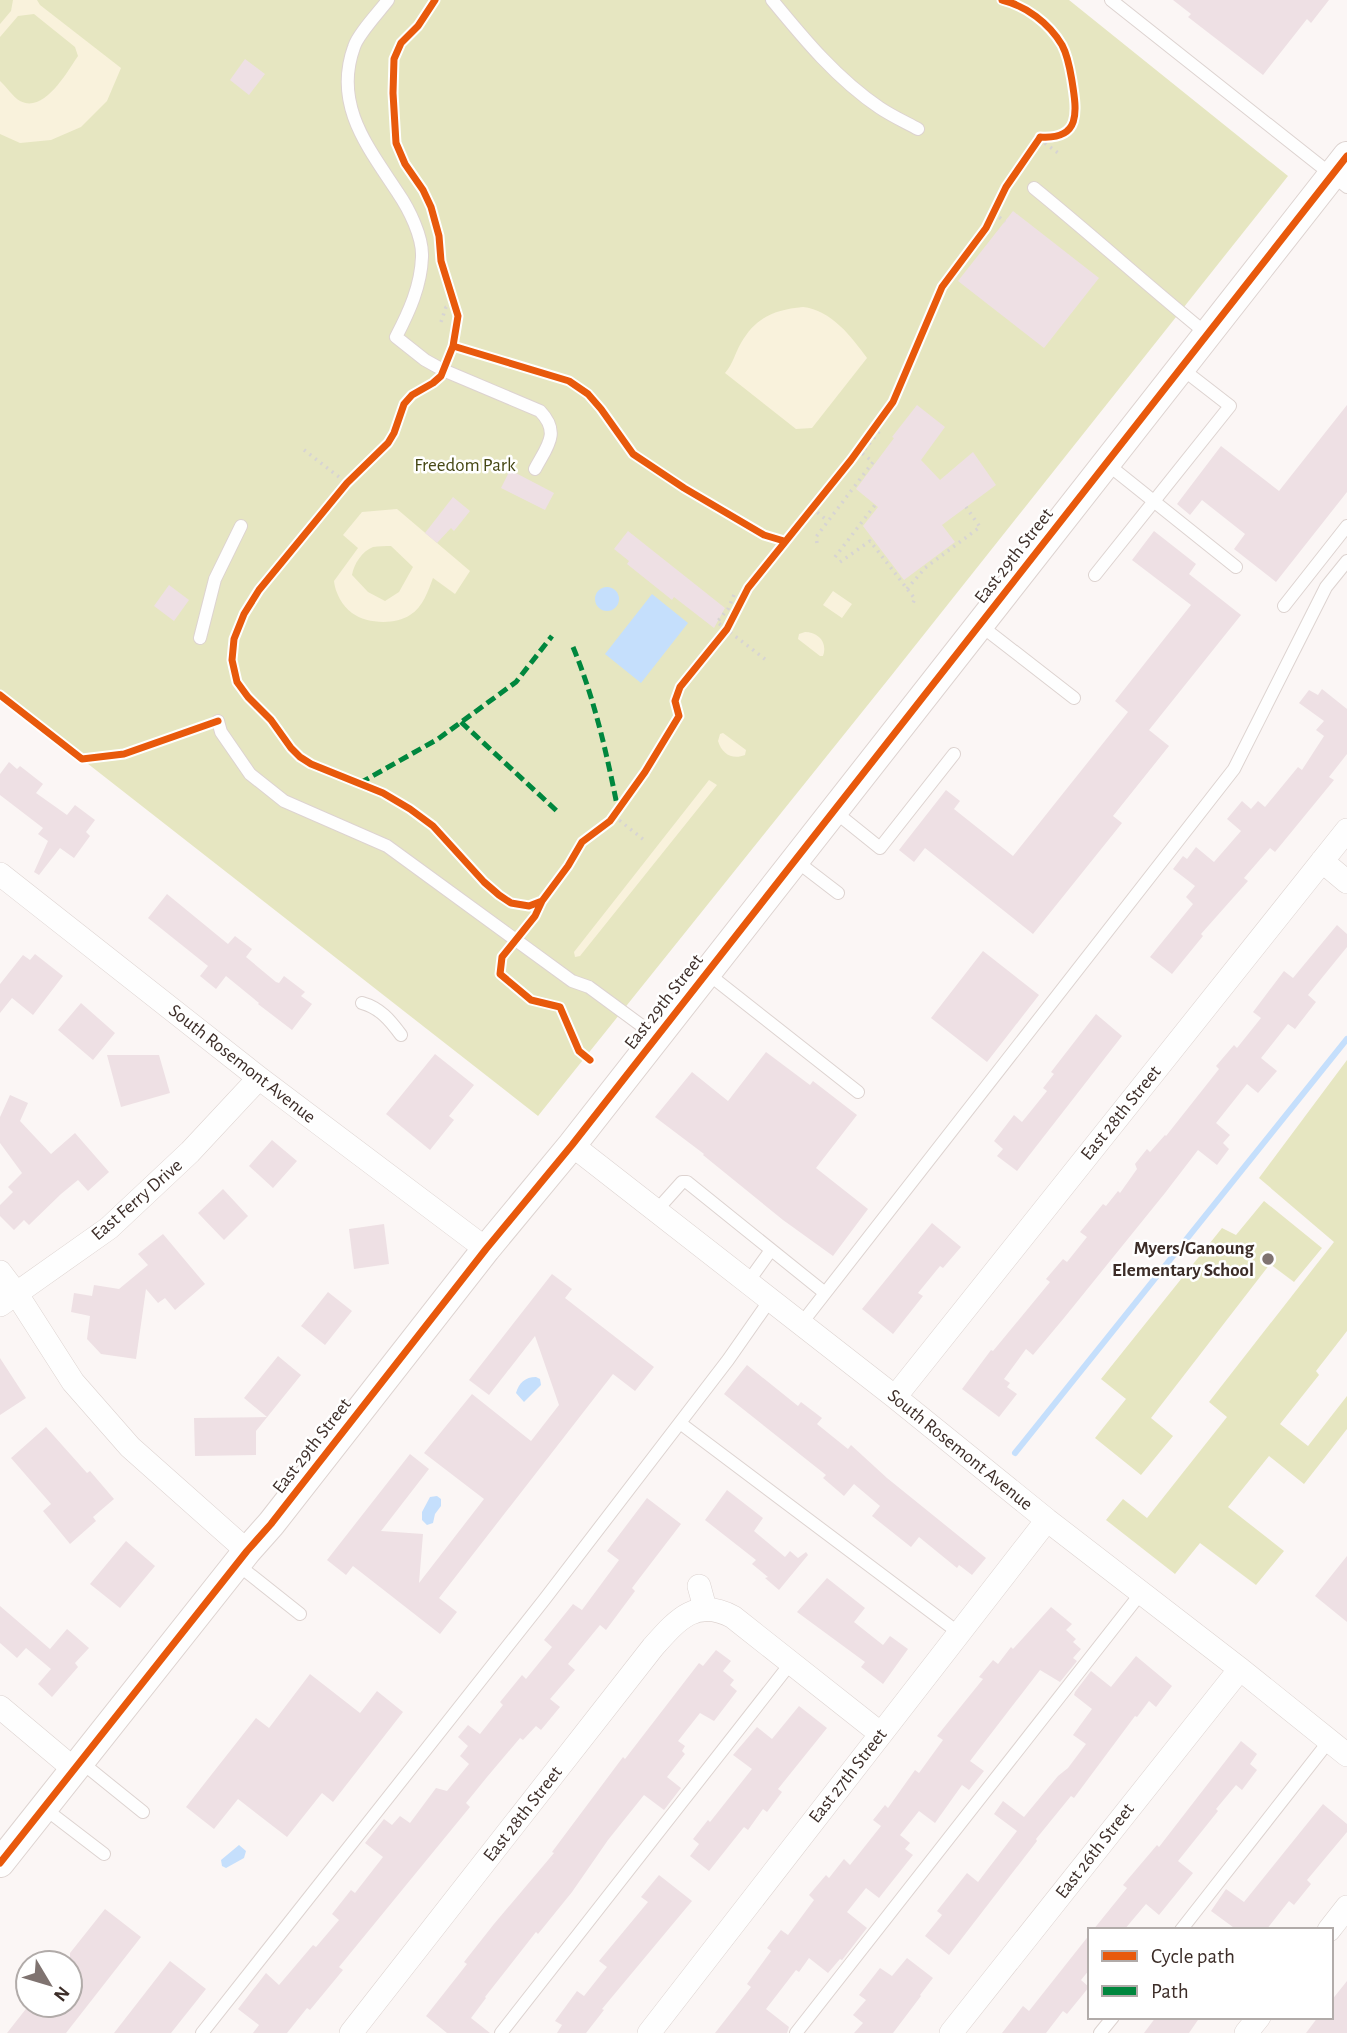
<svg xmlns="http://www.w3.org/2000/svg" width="1347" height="2033" viewBox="0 0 1347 2033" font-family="'Alegreya Sans',sans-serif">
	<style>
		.green { fill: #e6e6c1 }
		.sand { fill: #f9f2dc; fill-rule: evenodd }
		.water { fill: #c5dffc }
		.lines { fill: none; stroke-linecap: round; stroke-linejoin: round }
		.stream { stroke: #c5dffc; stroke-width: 6 }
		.building { fill: #eee0e4 }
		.service-casing { stroke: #ddd3d0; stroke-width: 14 }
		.minor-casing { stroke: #ddd3d0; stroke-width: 24 }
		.tertiary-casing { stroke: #ddd3d0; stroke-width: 30 }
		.path { stroke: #d7d4d3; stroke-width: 3.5; stroke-dasharray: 2 5; stroke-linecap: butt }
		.service { stroke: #fefefe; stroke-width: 12 }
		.minor { stroke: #fefefe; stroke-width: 23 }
		.tertiary { stroke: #fefefe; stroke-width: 28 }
		.quiet { stroke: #00873e; stroke-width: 5; stroke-dasharray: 10 5; stroke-linecap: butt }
		.cycleway-casing { stroke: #fff; stroke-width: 11 }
		.cycleway { stroke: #e8590c; stroke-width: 7 }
		.poi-dot { fill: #7f7370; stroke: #fff; stroke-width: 2.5 }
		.labels { text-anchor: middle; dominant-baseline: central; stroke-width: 5; stroke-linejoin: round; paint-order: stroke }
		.park-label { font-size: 19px; fill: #464815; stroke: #fff }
		.street-label { font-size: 19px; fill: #3c2d28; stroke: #fff }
		.poi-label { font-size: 19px; font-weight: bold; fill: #3c2d28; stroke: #fff; text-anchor: end }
	</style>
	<rect width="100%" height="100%" fill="#fbf6f5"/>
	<path class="green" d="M0,0H1069L1288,176L891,676L538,1116L0,695Z
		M1347,1060V1331L1316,1371L1319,1375L1280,1424L1308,1446L1347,1396V1429L1304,1484L1269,1456L1228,1507L1284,1551L1256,1585L1200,1543L1175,1574L1106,1520L1123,1499L1147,1518L1227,1417L1209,1402L1334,1242L1259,1178Z
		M1264,1201L1322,1248L1294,1282L1270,1264L1151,1418L1173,1436L1141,1475L1095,1438L1126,1399L1101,1379L1222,1228L1236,1235Z"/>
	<path class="sand" d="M13,0H37L40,5L121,68L107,101L81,127L51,140L20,143L0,134V81C6,86 13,97 20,101C44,114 67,72 78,56L75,47L34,14L18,16L0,37V24L11,11Z
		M803,307C831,310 851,336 867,358L812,428L796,429L725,373C733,364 735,353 741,343C756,317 774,310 803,307Z
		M397,509L470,571L455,594L433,578C428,591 423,607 410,615C395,625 367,624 352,613C342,606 335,592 334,581L358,548L343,535L362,512ZM391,546L413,567L399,592L385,601L368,592L352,575C354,564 362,551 373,547C378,546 386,546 391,546Z
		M833,591L852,604L842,618L823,605Z
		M805,632C818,632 828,642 823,656H820L798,639L799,634Z
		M723,733L746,750L745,755C732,760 722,754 718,741L720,734Z
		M709,780L717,785L580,956L575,957L574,952Z"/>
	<path class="water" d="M595 599a12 12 0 1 1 24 0a12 12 0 1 1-24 0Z
		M652,594L688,623L641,683L605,654Z
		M536,1377L540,1379L541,1385L524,1402L516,1393C519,1383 525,1377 536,1377Z
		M437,1496L441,1499V1506L435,1514L433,1523L427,1525L422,1520V1512L430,1497Z
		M239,1845L246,1851L244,1858L226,1868L222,1866L221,1860Z"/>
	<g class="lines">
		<path class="stream" d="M1015,1453L1347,1039"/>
	</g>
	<path class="building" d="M1173,0H1329L1311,23L1307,19L1263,75L1188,17L1191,14Z
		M245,59L265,74L249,95L230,80Z
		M1013,211L1099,278L1044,348L958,281Z
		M917,405L945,427L921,460L940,480L973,452L996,485L942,525L955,542L904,580L863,526L878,507L856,489L894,438L892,437Z
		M1347,405V492L1276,582L1234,549L1245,534L1202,500L1190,515L1177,504L1221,446L1279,491Z
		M510,470L554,493L545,510L501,488Z
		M453,497L470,511L454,531L451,528L437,543L425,533Z
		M628,531L725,608L714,628L674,597L672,600L627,564L629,561L614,549Z
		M1154,531L1196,564L1189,574L1241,615L1149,730L1169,746L1113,816L1122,823L1033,934L925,848L914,862L899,850L946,790L960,801L954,809L1013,856L1128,712L1115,701L1191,605L1132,560Z
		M169,585L189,600L174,621L154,606Z
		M1322,689L1347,709V754L1329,777L1334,780L1275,852L1270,848L1244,878L1248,881L1201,934L1203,936L1172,974L1150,957L1193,904L1186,897L1195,886L1173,869L1183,856L1187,859L1196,847L1214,862L1241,831L1227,819L1242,801L1251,809L1258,801L1265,807L1298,767L1302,770L1324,736L1316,730L1324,721L1299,703L1309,690L1318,695Z
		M9,762L17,769L20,766L43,784L36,793L67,815L75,805L95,820L86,832L90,836L74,858L60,848L39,875L34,872L48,841L38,834L43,828L0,795V774Z
		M167,894L228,944L235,936L252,949L246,957L276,982L279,983L284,976L305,992L301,996L312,1004L292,1030L258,1004L259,1003L226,976L216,989L200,976L208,966L148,918Z
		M1337,925L1347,934V947L1308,995L1316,1002L1295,1029L1288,1024L1261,1058L1277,1071L1258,1093L1247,1084L1216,1123L1230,1135L1223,1143L1229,1149L1217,1165L1198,1150L1165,1193L1064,1318L1033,1355L1026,1349L1004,1379L1010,1383L1007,1387L1017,1394L999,1417L962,1389L991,1350L993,1351L1050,1282L1046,1279L1063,1259L1067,1262L1087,1237L1080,1232L1103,1204L1106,1206L1118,1191L1120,1193L1137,1169L1135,1164L1147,1149L1150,1152L1165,1135L1166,1136L1219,1069L1216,1066L1234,1045L1237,1048L1261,1018L1253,1012L1284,971L1293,978Z
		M983,951L1039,995L987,1062L931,1018Z
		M35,954L63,976L33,1015L12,998L0,1013V984L23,955L30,960Z
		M81,1003L115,1033L93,1060L58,1030Z
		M1096,1014L1122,1036L1017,1171L997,1156L1003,1149L994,1141L1014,1115L1022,1122L1047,1091L1043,1088L1054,1074L1051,1072Z
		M766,1052L810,1085L813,1081L857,1115L816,1168L868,1209L833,1256L783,1220L703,1155L704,1154L655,1117L692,1072L728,1101Z
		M435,1054L474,1085L449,1116L454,1120L430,1150L386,1114Z
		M107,1055H159L170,1093L121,1107Z
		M10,1095L28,1103L20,1121L51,1154L75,1133L109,1172L88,1191L78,1180L61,1194L29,1225L24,1220L14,1230L0,1216V1205L13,1192L8,1187L22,1173L0,1143V1117Z
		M272,1140L297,1161L273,1188L249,1166Z
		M223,1189L248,1216L224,1240L198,1213Z
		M932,1223L961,1247L943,1268L940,1266L918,1293L923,1296L893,1334L862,1309Z
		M384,1224L389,1264L354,1269L349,1229Z
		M163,1234L205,1284L175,1310L165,1298L158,1303L146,1289L136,1359L101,1354L87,1339L90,1316L71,1312L74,1293L92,1296L94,1285L119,1289L148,1265L138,1254Z
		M552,1274L572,1289L565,1298L654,1367L635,1391L613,1374L439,1598L457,1612L440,1634L353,1566L346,1575L327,1560L410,1454L429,1469L381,1531L423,1534L419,1583L484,1499L424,1453L472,1394L531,1441L559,1405L535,1336L489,1395L469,1380Z
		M328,1292L352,1311L325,1345L301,1326Z
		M278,1356L301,1375L256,1431V1455L195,1456L194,1418L267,1417L244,1398Z
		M0,1358L26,1398L0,1415Z
		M747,1365L798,1406L801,1402L822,1418L817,1424L848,1449L851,1445L887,1478L986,1558L972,1575L959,1565L957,1568L919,1537L911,1547L872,1516L880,1506L854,1484L844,1496L823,1478L826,1475L724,1394Z
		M46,1427L87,1473L90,1471L114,1499L93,1517L96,1521L70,1544L43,1511L51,1504L11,1458Z
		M727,1490L763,1518L754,1531L785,1557L790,1551L798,1558L806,1552L808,1555L779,1590L765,1578L768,1577L752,1564L756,1560L705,1520Z
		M647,1498L681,1524L632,1588L635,1591L606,1630L600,1625L568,1664L575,1670L550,1699L560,1707L541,1730L536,1726L523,1740L520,1738L487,1777L466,1803L470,1807L339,1967L343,1970L310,2010L307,2008L287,2033H253L259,2025L238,2009L266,1973L279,1985L313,1945L316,1947L339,1920L332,1914L351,1890L355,1893L383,1857L365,1843L384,1819L392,1825L400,1816L410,1823L436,1788L447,1791L469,1764L460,1756L468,1746L458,1737L468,1725L480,1734L503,1705L500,1702L522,1675L526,1679L552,1647L544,1640L573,1604L582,1610L619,1560L607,1551Z
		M126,1541L155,1566L120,1608L90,1584Z
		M1347,1556V1622L1315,1596Z
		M827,1578L865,1608L854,1622L883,1645L890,1636L908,1649L883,1684L861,1667L865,1662L797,1612Z
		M0,1606L50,1649L67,1629L89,1648L75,1663L78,1667L52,1697L38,1684L51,1669L26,1648L17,1658L0,1643Z
		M1051,1607L1072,1624L1066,1630L1076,1639L1073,1642L1081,1649L1073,1658L1077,1661L1060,1682L1040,1670L970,1761L984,1771L969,1790L962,1785L935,1823L919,1811L900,1835L910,1843L905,1849L913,1855L879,1898L866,1888L847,1912L867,1928L842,1960L840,1959L828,1973L809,1958L799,1972L796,1970L766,2009L789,2027L787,2033H715L751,1987L747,1984L771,1951L767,1948L781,1930L788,1935L814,1900L809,1895L826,1875L829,1878L844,1859L850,1865L881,1826L873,1820L885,1805L888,1808L915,1770L919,1773L943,1740L937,1736L983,1679L979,1677L993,1660L998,1664L1011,1647L1013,1649Z
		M716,1650L731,1661L723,1671L734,1680L730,1685L737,1691L714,1721L700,1713L678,1741L685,1746L682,1751L685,1754L667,1777L681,1788L664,1810L644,1795L608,1840L572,1892L538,1934L536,1932L485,1997L486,1998L471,2018L490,2033H447L426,2016L467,1964L464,1962L494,1924L554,1853L552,1852L623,1757L625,1759L699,1663L703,1666Z
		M1136,1656L1172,1686L1156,1707L1149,1701L1137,1717L1135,1716L1074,1798L1071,1796L1036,1839L1037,1841L949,1955L925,1936L942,1915L937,1911L967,1873L978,1882L1017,1831L994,1814L1003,1801L1024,1817L1058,1776L1068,1768L1086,1744L1073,1735L1092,1709L1074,1695L1075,1692L1091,1671L1111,1687Z
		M310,1674L360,1713L377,1691L403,1712L333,1802L322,1793L287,1837L238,1799L214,1829L186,1807L256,1718L269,1728Z
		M799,1706L827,1728L778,1789L782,1792L767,1812L763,1809L748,1830L744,1827L709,1871L690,1856L699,1844L693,1839L708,1820L710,1822L752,1769L733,1755L757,1727L772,1739Z
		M1241,1741L1257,1754L1250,1764L1257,1770L1242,1790L1236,1785L1216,1809L1218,1811L1178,1861L1193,1873L1159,1915L1146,1904L1124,1930H1093L1127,1888L1123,1885L1157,1845L1159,1847Z
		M1323,1804L1347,1824V1832L1307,1880L1311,1884L1294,1905L1289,1901L1266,1930H1237L1211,1911L1226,1889L1244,1902Z
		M659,1875L692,1901L602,2009L604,2010L586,2033H557L562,2025L555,2021L577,1991L584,1996L607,1967L599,1961L648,1902L641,1897Z
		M105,1909L141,1937L66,2033H7L29,2005H70V1953Z
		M1090,1934V1969L1081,1980L1089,1987L1067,2014L1063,2011L1046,2033H1002L1023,2006L1029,2011Z
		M907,1958L933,1978L920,1995L921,1996L893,2033H854L863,2023L853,2015L866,2000L859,1995L880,1968L892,1976Z
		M170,1961L206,1989L171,2033H114Z
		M1347,1981V2033H1306L1318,2017H1331V2001Z
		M1156,2017H1200L1189,2033H1144Z"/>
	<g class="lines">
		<defs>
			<path id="service" d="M388,0C379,12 358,34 354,47C333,105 368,147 398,193C409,209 423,237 422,257C421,286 409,312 396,337L425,360L443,370L540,411C561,433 547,446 535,469
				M772,0C804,39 837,79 880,108C892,116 905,122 918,129
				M1111,0L1347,187
				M1034,188C1093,236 1148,286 1207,334
				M1106,463L1236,567
				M1095,575L1230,406L1181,368
				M1284,606L1347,526
				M980,625L1074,698
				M200,638L215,579L241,526
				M218,721L221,732L250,774L284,801L387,846L572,981L589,987L657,1037
				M834,811L880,848L954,754
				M795,860L838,893
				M707,973L858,1092
				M362,1003C380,1008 390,1020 401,1035
				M656,1211L682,1182H687L825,1293
				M748,1282L771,1250
				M801,1324L1234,769L1326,587L1347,561
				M680,1423L959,1633
				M237,1564L300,1614
				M81,1762L143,1812
				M44,1808L104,1854
				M1181,1930L1329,1741
				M202,2033L544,1600L728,1360L770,1300
				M501,2033L790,1664
				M796,2033L1141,1593
				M1100,2033L1113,2017"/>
			<path id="minor" d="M1322,861L1347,882
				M0,874L259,1078L486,1249
				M572,1145L895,1397L1047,1520L1240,1669L1347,1755
				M0,1272L16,1293L73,1382L130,1447L247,1551
				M0,1305L109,1228L190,1152L259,1078
				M895,1397L1347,830
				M699,1586L705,1608
				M0,1707L75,1770
				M1329,1930L1347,1907
				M351,2033L653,1647C677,1620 696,1597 733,1617L881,1734
				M649,2033L1047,1520
				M951,2033L1240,1669
				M1246,2033L1259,2017"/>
			<path id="tertiary" d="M0,1863L247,1551L271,1524L486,1249L572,1145L1347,156"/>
		</defs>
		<use href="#service" class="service-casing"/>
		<use href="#minor" class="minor-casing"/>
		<use href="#tertiary" class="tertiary-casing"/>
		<path class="path" d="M1039,139L1061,155
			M994,213L1005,222
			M441,322L446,307L454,303
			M304,450L347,483
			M812,508L828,521
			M817,543L816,537L873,462L862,453L882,428
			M835,557L875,505
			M840,562L870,541L915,599L913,603
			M907,589L925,568L980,527L966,507
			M734,595L728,609L717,622L766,660
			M614,816L644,840"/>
		<use href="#service" class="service"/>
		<use href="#minor" class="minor"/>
		<use href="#tertiary" class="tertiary"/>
		<path class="quiet" d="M573,647C595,700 607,755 618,810
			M461,722L559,813
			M360,783L438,739L516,682L552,636"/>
		<defs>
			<path id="cycleway" d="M435,0L418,26L401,43L394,59L393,93L396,143L405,164L423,190L431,207L439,236L441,261L458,316L453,346L441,376L433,383L412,395L404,404L394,433L388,443L347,483L259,590L244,614L234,639L232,660L237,682L248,697L271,720L291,748L300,757L311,764L383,793L410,809L433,826L484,882L499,895L511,903L529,906L542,901L568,866L582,842L610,821L645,772L679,716L675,701L680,687L727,629L748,588L851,460L893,402L942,287L986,228L1006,187L1039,139L1040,137C1081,140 1077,112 1072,81C1070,69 1068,56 1062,45C1049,23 1026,6 1002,0
				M453,346L569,381L588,394L601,409L633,454L684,488L764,535L784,541
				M0,695L82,759L124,754L218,721
				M542,901L535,916L502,957L500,974L531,1000L560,1007L579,1051L590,1060
				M0,1863L247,1551L271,1524L486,1249L572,1145L1347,156"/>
		</defs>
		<use href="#cycleway" class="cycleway-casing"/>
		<use href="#cycleway" class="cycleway"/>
	</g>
	<circle class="poi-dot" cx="1268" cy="1259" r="7"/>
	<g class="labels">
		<g class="park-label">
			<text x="465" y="465">Freedom Park</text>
		</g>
		<g class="street-label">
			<text transform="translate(1014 556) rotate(-52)">East 29th Street</text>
			<text transform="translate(664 1002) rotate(-52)">East 29th Street</text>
			<text transform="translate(242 1064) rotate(38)">South Rosemont Avenue</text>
			<text transform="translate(1121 1113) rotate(-51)">East 28th Street</text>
			<text transform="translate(137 1200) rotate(-41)">East Ferry Drive</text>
			<text transform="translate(312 1446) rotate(-52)">East 29th Street</text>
			<text transform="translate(960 1450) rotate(39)">South Rosemont Avenue</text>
			<text transform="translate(848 1776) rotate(-52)">East 27th Street</text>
			<text transform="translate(523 1814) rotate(-52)">East 28th Street</text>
			<text transform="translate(1095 1851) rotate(-52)">East 26th Street</text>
		</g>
		<g class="poi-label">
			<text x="1254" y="1248">Myers/Ganoung<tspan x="1254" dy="22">Elementary School</tspan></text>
		</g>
	</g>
	<rect x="1088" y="1928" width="245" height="91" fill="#ffffff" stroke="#b1aba9" stroke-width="2"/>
	<rect x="1102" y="1951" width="35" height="10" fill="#e8590c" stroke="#b1aba9" stroke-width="2"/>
	<text x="1151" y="1963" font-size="21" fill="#3c2d28">Cycle path</text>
	<rect x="1102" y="1986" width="35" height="10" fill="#00873e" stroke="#b1aba9" stroke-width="2"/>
	<text x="1151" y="1998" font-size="21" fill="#3c2d28">Path</text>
	<g transform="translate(49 1984) rotate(128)"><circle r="33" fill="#ffffff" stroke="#b1aba9" stroke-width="2"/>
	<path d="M0-5L12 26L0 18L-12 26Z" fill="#7f7370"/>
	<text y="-10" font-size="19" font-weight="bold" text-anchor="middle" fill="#3c2d28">N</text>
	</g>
</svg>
